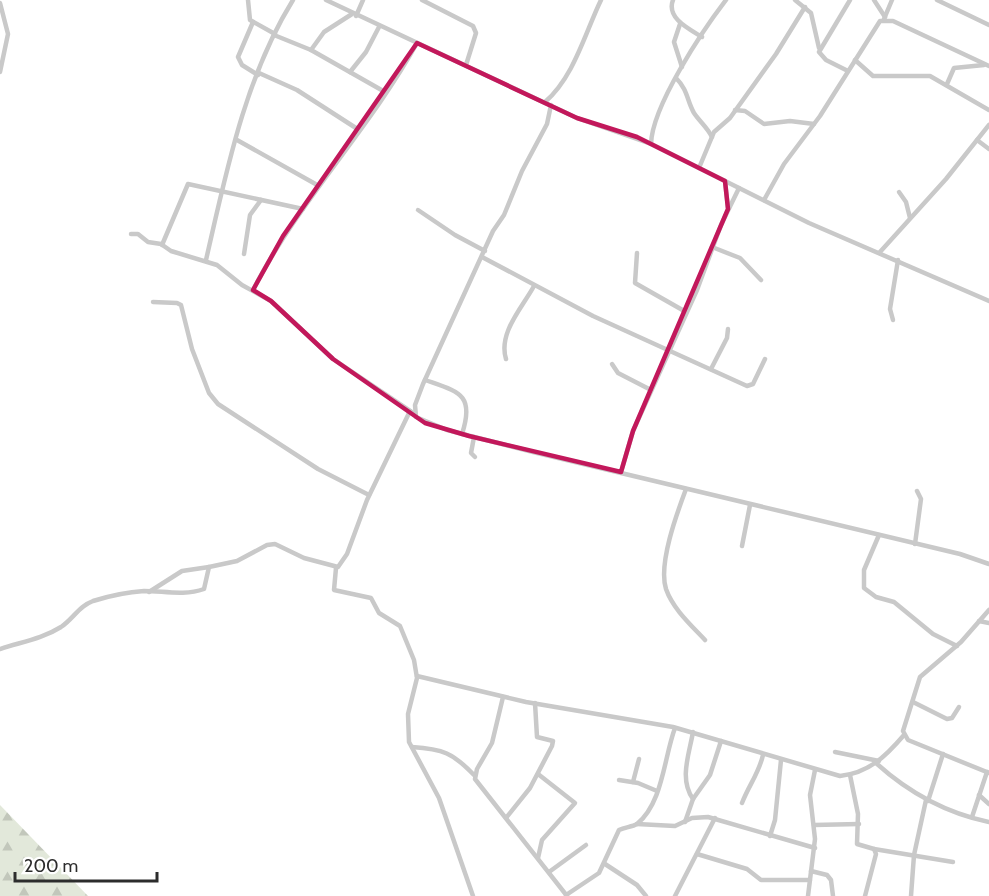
<svg xmlns="http://www.w3.org/2000/svg" width="989" height="896" font-family="Cabin,sans-serif">
  <style>
    .forest { fill: url(#forest-firs) }
    .lines { fill: none; stroke-linecap: round; stroke-linejoin: round }
    .street { stroke: #c9c9c9; stroke-width: 4.5 }
    .marked { fill: none; stroke: #c2185b; stroke-width: 4.5; stroke-linejoin: round }
  </style>
  <defs>
    <pattern id="forest-firs" width="22" height="20" patternUnits="userSpaceOnUse" patternTransform="scale(1.5)"><rect width="22" height="20" fill="#e2e8da"/><path d="M5 1l3.5 6h-7zM16 11l3.5 6h-7z" fill="#c2c7bb"/></pattern>
  </defs>
  <rect width="100%" height="100%" fill="#fff"/>
  <polygon class="forest" points="0,805 88,896 0,896"/>
  <g class="lines">
    <g class="street">
      <polyline points="248,0 250,20 275,34"/>
      <polyline points="326,0 577,118 651,144 809,223 989,301"/>
      <polyline points="422,0 473,26 476,33 466,65"/>
      <path d="M673,0C666,18 689,29 702,37"/>
      <polyline points="795,0 811,13 819,48"/>
      <polyline points="874,0 885,17"/>
      <polyline points="937,0 989,25"/>
      <polyline points="0,3 8,34 0,72"/>
      <polyline points="356,16 363,0"/>
      <polyline points="884,19 892,0"/>
      <polyline points="253,22 238,57 242,65 258,75"/>
      <polyline points="680,24 674,42 682,67"/>
      <polyline points="274,35 311,50 324,32 352,14"/>
      <polyline points="311,50 385,92"/>
      <polyline points="855,60 873,76 930,76 989,110"/>
      <polyline points="848,71 826,60 819,52 850,0"/>
      <polyline points="350,72 366,52 379,27"/>
      <polyline points="259,73 297,90 359,130"/>
      <path d="M676,78C688,90 687,101 694,113C700,122 707,127 712,137"/>
      <polyline points="947,84 954,68 984,65"/>
      <path d="M545,102C574,77 585,33 601,0"/>
      <polyline points="551,105 547,124 522,171 504,215 493,231 423,384 415,405 416,417 447,430 533,452 960,554 989,564"/>
      <polyline points="735,110 745,111 764,124 790,121 814,124"/>
      <polyline points="237,140 319,186"/>
      <polyline points="977,140 989,149"/>
      <path d="M651,144C652,106 703,30 726,0"/>
      <polyline points="699,168 714,132 730,118 776,54 805,7"/>
      <polyline points="725,181 728,208"/>
      <polyline points="899,192 906,202 910,218"/>
      <polyline points="764,200 784,164 820,116 880,21 893,21 989,66"/>
      <polyline points="418,210 455,235 485,251"/>
      <polyline points="131,234 138,234 148,242 161,244 171,251 217,265 242,285 271,301 333,359 412,412"/>
      <polyline points="162,245 188,184 303,209"/>
      <polyline points="712,247 740,258 761,280"/>
      <polyline points="880,252 946,179 989,125"/>
      <polyline points="637,253 635,283 686,312"/>
      <polyline points="244,254 250,215 261,200"/>
      <polyline points="482,257 593,316 747,386 753,384 765,359"/>
      <path d="M206,260C226,173 245,77 293,0"/>
      <path d="M253,290C298,202 369,130 417,43"/>
      <polyline points="153,302 177,303 181,305 192,349 209,393 218,404 318,469 369,495"/>
      <polyline points="893,320 890,309 898,260"/>
      <path d="M506,359C498,333 522,308 534,286"/>
      <polyline points="612,364 618,373 651,390"/>
      <polyline points="711,369 727,338 728,329"/>
      <path d="M425,380C459,392 475,394 462,434"/>
      <polyline points="474,437 471,453 475,457"/>
      <polyline points="621,472 633,431 697,290 721,225 739,188"/>
      <path d="M686,489C677,513 658,564 666,589C673,609 691,625 705,640"/>
      <polyline points="879,535 864,570 864,588 876,597 894,602 933,634 957,646"/>
      <polyline points="915,544 921,499 917,491"/>
      <polyline points="742,546 750,505"/>
      <polyline points="336,568 334,590 371,598 379,613 400,626 414,660 417,678 408,714 409,742 439,798 473,896"/>
      <polyline points="149,592 182,571 209,567"/>
      <polyline points="989,610 961,642 920,677 903,731 908,740 989,773"/>
      <polyline points="979,621 989,623"/>
      <path d="M0,649C21,642 42,639 61,627C73,619 79,606 93,601C109,596 128,592 144,591C164,591 184,596 204,589L209,567L237,561L267,545L275,544L304,558L338,567L347,554L367,500L410,411"/>
      <path d="M417,676L526,702L673,727L840,776C869,773 886,756 904,735"/>
      <polyline points="503,697 492,743 477,769 475,779 567,896"/>
      <polyline points="913,702 947,719 952,718 959,707"/>
      <path d="M693,732C689,755 679,779 693,799"/>
      <path d="M412,747C443,749 453,753 474,775"/>
      <polyline points="835,752 879,761"/>
      <path d="M876,763C908,792 946,813 989,822"/>
      <polyline points="538,774 575,803 542,840 538,858"/>
      <polyline points="850,775 858,814 857,844 874,849 876,854 865,896"/>
      <polyline points="619,780 638,783 657,791"/>
      <polyline points="633,782 639,759"/>
      <polyline points="979,795 989,804"/>
      <polyline points="928,801 943,754"/>
      <path d="M742,803C749,785 759,773 763,755"/>
      <polyline points="972,817 987,772"/>
      <polyline points="506,818 530,788 552,746 553,741 537,737 535,703"/>
      <polyline points="685,822 693,799 710,775 721,741"/>
      <polyline points="637,824 675,826 692,818 708,817 815,848"/>
      <polyline points="814,825 859,824"/>
      <polyline points="770,836 775,820 781,760"/>
      <polyline points="874,849 953,862"/>
      <polyline points="697,854 747,869 761,880 810,880"/>
      <polyline points="605,864 637,885 646,896"/>
      <polyline points="811,871 827,875 831,880 833,896"/>
      <polyline points="549,872 586,845"/>
      <path d="M566,895L599,873L619,830C625,827 632,827 637,824C663,803 664,757 675,728"/>
      <polyline points="675,896 715,818"/>
      <polyline points="808,896 815,839 810,795 815,770"/>
      <polyline points="911,896 914,855 926,800"/>
    </g>
  </g>
  <path class="marked" d="M417,43L577,118L637,137L725,181L728,209L633,431L621,472L469,436L425,423L333,359L271,301L253,290L283,236Z"/>
  <path d="M15 872v9h142v-9" fill="none" stroke="#2c2c2c" stroke-width="3"/>
  <text x="24" y="872" font-size="18" fill="#2c2c2c" stroke="#ffffff" stroke-width="4.5" paint-order="stroke">200 m</text>
</svg>
